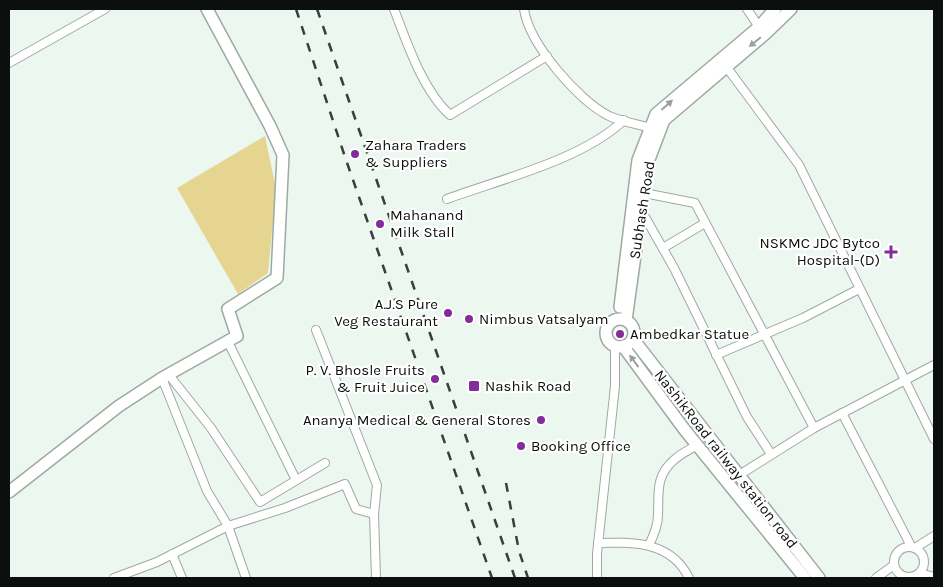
<svg xmlns="http://www.w3.org/2000/svg" width="943" height="587" font-family="Karla,sans-serif">
  <style>
    .green { fill: #e5d590 }
    .lines { fill: none; stroke-linecap: round; stroke-linejoin: round }
    .street-casing { stroke: #9ea9a3; stroke-width: 10 }
    .secondary-casing { stroke: #9ea9a3; stroke-width: 14 }
    .street { stroke: #fff; stroke-width: 8 }
    .secondary { stroke: #fff; stroke-width: 11 }
    .rail { stroke: #3a3f3c; stroke-width: 2.5; stroke-dasharray: 9 9; stroke-linecap: butt }
    .oneway { fill: #9d9f9e }
    .poi-dot { fill: #842c99; stroke: #fff; stroke-width: 2 }
    .labels { text-anchor: middle; dominant-baseline: central; stroke-width: 4.5; stroke-linejoin: round; paint-order: stroke }
    .poi-label { font-size: 15px; fill: #0b0f0d; stroke: #fff; text-anchor: start }
    .street-label { font-size: 15px; fill: #0b0f0d; stroke: #fff }
  </style>
  <rect width="100%" height="100%" fill="#ecf7f0"/>
  <polygon class="green" points="265,136 276,189 268,273 238,294 177,188"/>
  <g class="lines">
    <g class="street-casing">
      <g id="street">
        <path d="M394,9C407,43 423,91 450,115L547,56"/>
        <path d="M524,9C529,44 578,100 609,116C622,122 638,124 651,128"/>
        <polyline points="747,9 759,27"/>
        <polyline points="9,63 105,9"/>
        <polyline points="725,65 799,165 934,439"/>
        <polyline points="644,193 695,203 814,428"/>
        <path d="M447,199C501,179 582,160 624,120"/>
        <polyline points="641,210 674,268 747,417 771,454"/>
        <polyline points="663,248 705,223"/>
        <polyline points="316,330 377,485 374,514"/>
        <polyline points="229,339 228,342 296,480"/>
        <polyline points="716,355 803,318 859,289"/>
        <polyline points="169,375 211,428 260,502 325,463"/>
        <polyline points="162,378 207,491 228,526 285,508 345,484 356,509 374,514 376,578"/>
        <polyline points="842,413 911,546"/>
        <polyline points="736,477 814,428 934,365"/>
        <path d="M598,543C633,542 671,541 689,578"/>
        <path d="M649,545C654,535 658,526 658,515C659,494 655,476 674,460C680,454 689,450 697,445"/>
        <circle cx="909" cy="562" r="15"/>
        <polyline points="915,548 934,536"/>
        <polyline points="172,554 182,578"/>
        <polyline points="920,573 934,577"/>
        <polyline points="114,578 157,562 228,526 246,578"/>
        <polyline points="597,578 597,554 615,386 615,346"/>
        <polyline points="876,578 894,565"/>
      </g>
    </g>
    <g class="secondary-casing">
      <g id="secondary">
        <polyline points="620,307 638,160 656,114 759,27 775,9"/>
        <circle cx="620" cy="333" r="14"/>
        <polyline points="626,320 648,162 664,120 765,34 791,9"/>
        <polyline points="633,339 819,578"/>
        <polyline points="623,346 684,429 805,578"/>
        <polyline points="9,492 119,406 162,378 237,336 228,309 277,278 283,155 270,126 207,9"/>
      </g>
    </g>
    <use href="#street" class="street"/>
    <use href="#secondary" class="secondary"/>
    <g class="rail">
      <polyline points="296,9 345,157 492,578"/>
      <polyline points="317,9 515,578"/>
      <polyline points="506,483 519,551 528,578"/>
    </g>
  </g>
  <defs><path id="oneway-solid" d="M-6-.8H1V-3.2L6.5 0L1 3.2V.8H-6Z" transform="scale(1.25)"/></defs>
  <g class="oneway">
    <use href="#oneway-solid" transform="translate(755 42) rotate(141)"/>
    <use href="#oneway-solid" transform="translate(667 105) rotate(-42)"/>
    <use href="#oneway-solid" transform="translate(634 361) rotate(-126)"/>
  </g>
  <g class="poi-dot">
    <circle cx="355" cy="154" r="5"/>
    <circle cx="380" cy="224" r="5"/>
    <path d="M888.5 244.5h5v5h5v5h-5v5h-5v-5h-5v-5h5z"/>
    <circle cx="448" cy="313" r="5"/>
    <circle cx="469" cy="319" r="5"/>
    <circle cx="620" cy="334" r="5"/>
    <circle cx="435" cy="379" r="5"/>
    <rect x="468" y="380" width="12" height="12" rx="2.5"/>
    <circle cx="541" cy="420" r="5"/>
    <circle cx="521" cy="446" r="5"/>
  </g>
  <g class="labels">
    <g class="poi-label">
      <text x="365" y="145">Zahara Traders<tspan x="365" dy="17">&amp; Suppliers</tspan></text>
      <text x="390" y="215">Mahanand<tspan x="390" dy="17">Milk Stall</tspan></text>
      <text x="880" y="243" text-anchor="end">NSKMC JDC Bytco<tspan x="880" dy="17">Hospital-(D)</tspan></text>
      <text x="438" y="304" text-anchor="end">A.J.S Pure<tspan x="438" dy="17">Veg Restaurant</tspan></text>
      <text x="479" y="319">Nimbus Vatsalyam</text>
      <text x="630" y="334">Ambedkar Statue</text>
      <text x="425" y="370" text-anchor="end">P. V. Bhosle Fruits<tspan x="425" dy="17">&amp; Fruit Juice</tspan></text>
      <text x="485" y="386">Nashik Road</text>
      <text x="531" y="420" text-anchor="end">Ananya Medical &amp; General Stores</text>
      <text x="531" y="446">Booking Office</text>
    </g>
    <g class="street-label">
      <text transform="translate(642 210) rotate(-81)">Subhash Road</text>
      <text transform="translate(726 459) rotate(52)">NashikRoad railway station road</text>
    </g>
  </g>
  <rect width="943" height="587" fill="none" stroke="#0b0f0d" stroke-width="20"/>
</svg>
